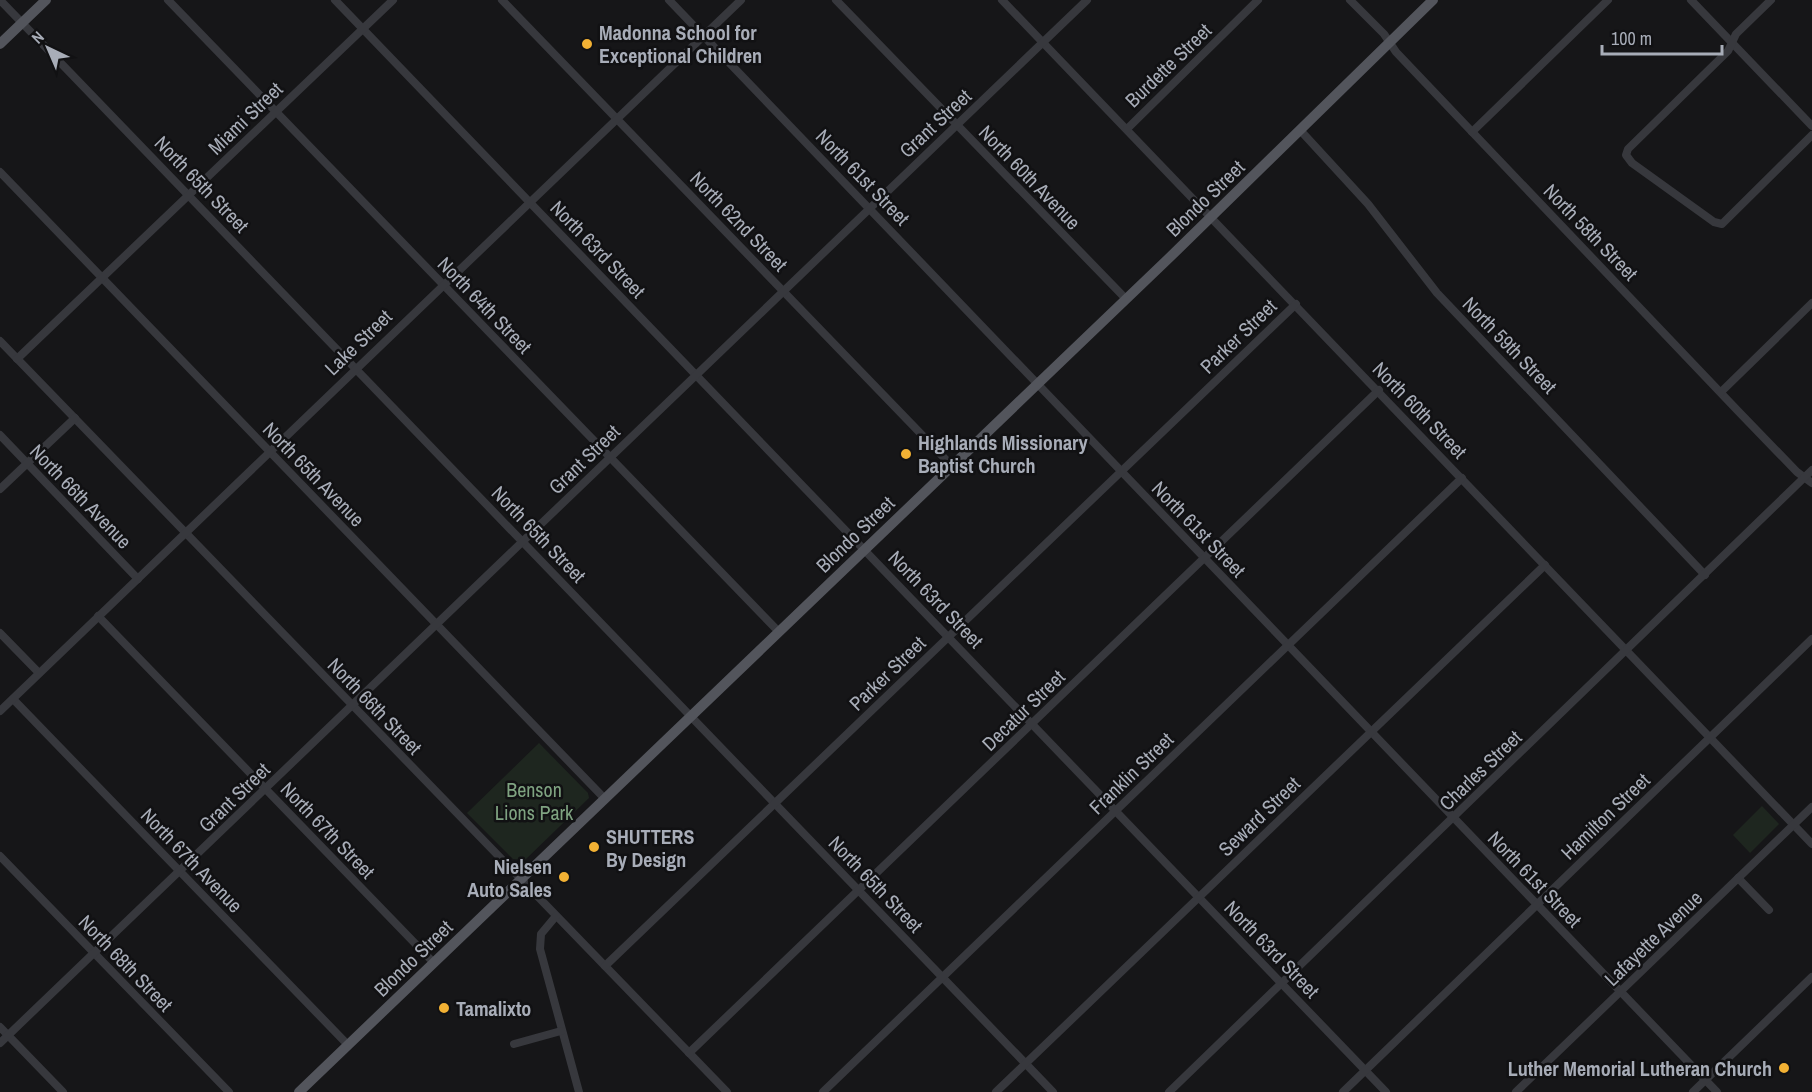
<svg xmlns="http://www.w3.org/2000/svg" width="1812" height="1092" font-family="'Archivo Narrow',sans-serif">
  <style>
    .green { fill: #1e261f }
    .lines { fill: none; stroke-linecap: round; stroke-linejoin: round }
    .minor { stroke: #37383d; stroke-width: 8 }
    .major { stroke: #53555c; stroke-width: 10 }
    .poi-dot { fill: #f2b134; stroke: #111113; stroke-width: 2 }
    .labels { text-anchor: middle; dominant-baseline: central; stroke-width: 5; stroke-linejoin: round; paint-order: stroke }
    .poi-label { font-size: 20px; font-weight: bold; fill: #a8adb8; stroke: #111113; text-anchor: start }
    .street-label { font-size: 20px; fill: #a8adb8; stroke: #111113 }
    .park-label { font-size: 20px; fill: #7fa381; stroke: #111113 }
  </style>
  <rect width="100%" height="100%" fill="#161618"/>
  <g class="green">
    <polygon points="539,743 588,793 589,798 525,860 513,859 467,813"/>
    <polygon points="1762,806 1779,824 1750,853 1733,835"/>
  </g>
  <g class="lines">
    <g class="minor">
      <polyline points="0,0 1053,1092"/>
      <polyline points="168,0 779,632"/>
      <polyline points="335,0 1386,1092"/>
      <polyline points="502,0 952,466"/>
      <polyline points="669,0 1717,1092"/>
      <polyline points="836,0 1126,299"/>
      <polyline points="1002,0 1812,844"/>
      <polyline points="1350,0 1384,34 1396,52 1738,411 1797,472 1812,483"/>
      <polyline points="1691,0 1812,126"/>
      <polyline points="1771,0 1736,34 1728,51 1628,149 1626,155 1632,163 1714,222 1722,224 1812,135"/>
      <polyline points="1127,129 1258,0"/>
      <polyline points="1300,130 1368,204 1437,293 1705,575"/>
      <polyline points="1472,132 1608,0"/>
      <polyline points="0,172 605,799"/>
      <polyline points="0,341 727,1092"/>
      <polyline points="17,359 393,0"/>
      <polyline points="1721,392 1812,303"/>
      <polyline points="0,435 138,579"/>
      <polyline points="0,489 75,418"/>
      <polyline points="98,616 434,963"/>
      <polyline points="0,633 39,673"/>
      <polyline points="13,699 348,1045"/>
      <polyline points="0,711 741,0"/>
      <polyline points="0,856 229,1092"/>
      <polyline points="1738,878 1769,910"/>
      <polyline points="556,916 541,934 540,949 579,1092"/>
      <polyline points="605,966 1296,304"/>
      <polyline points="0,1027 63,1092"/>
      <polyline points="0,1043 1087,0"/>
      <polyline points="514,1044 561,1031"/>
      <polyline points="689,1053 1379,390"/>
      <polyline points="823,1092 1462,478"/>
      <polyline points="996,1092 1545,565"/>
      <polyline points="1169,1092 1812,470"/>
      <polyline points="1343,1092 1812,639"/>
      <polyline points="1516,1092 1812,807"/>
      <polyline points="1693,1092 1812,977"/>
    </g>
    <g class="major">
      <polyline points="0,44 46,0"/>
      <polyline points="299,1092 1169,258 1433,0"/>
    </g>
  </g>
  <g class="poi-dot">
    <circle cx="587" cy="44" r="6"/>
    <circle cx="906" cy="454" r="6"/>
    <circle cx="594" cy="847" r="6"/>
    <circle cx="564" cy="877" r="6"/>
    <circle cx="444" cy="1008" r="6"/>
    <circle cx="1784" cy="1068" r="6"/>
  </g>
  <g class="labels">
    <g class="poi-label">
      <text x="599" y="32">Madonna School for<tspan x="599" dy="23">Exceptional Children</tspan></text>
      <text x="918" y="442">Highlands Missionary<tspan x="918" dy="23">Baptist Church</tspan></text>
      <text x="606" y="836">SHUTTERS<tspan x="606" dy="23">By Design</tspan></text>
      <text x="552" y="866" text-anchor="end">Nielsen<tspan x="552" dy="23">Auto Sales</tspan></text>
      <text x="456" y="1008">Tamalixto</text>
      <text x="1772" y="1068" text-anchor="end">Luther Memorial Lutheran Church</text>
    </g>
    <g class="street-label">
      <text transform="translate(1168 65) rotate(-44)">Burdette Street</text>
      <text transform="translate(245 118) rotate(-44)">Miami Street</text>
      <text transform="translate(935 123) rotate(-43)">Grant Street</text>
      <text transform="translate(863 177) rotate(46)">North 61st Street</text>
      <text transform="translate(1030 177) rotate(46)">North 60th Avenue</text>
      <text transform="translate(202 184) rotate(46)">North 65th Street</text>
      <text transform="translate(1205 198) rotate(-44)">Blondo Street</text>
      <text transform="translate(739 221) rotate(46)">North 62nd Street</text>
      <text transform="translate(1591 232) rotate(46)">North 58th Street</text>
      <text transform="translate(598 249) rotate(46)">North 63rd Street</text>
      <text transform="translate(485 305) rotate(46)">North 64th Street</text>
      <text transform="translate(1238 336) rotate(-44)">Parker Street</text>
      <text transform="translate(358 342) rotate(-44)">Lake Street</text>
      <text transform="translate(1510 345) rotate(46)">North 59th Street</text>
      <text transform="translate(1420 410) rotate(46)">North 60th Street</text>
      <text transform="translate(584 459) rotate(-44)">Grant Street</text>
      <text transform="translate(314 474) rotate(46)">North 65th Avenue</text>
      <text transform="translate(81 496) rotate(46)">North 66th Avenue</text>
      <text transform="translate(1199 529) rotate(46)">North 61st Street</text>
      <text transform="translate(539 534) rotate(46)">North 65th Street</text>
      <text transform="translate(855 534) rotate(-44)">Blondo Street</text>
      <text transform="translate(936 599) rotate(46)">North 63rd Street</text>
      <text transform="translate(887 673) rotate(-44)">Parker Street</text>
      <text transform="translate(375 706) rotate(46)">North 66th Street</text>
      <text transform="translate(1023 710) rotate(-44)">Decatur Street</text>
      <text transform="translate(1480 770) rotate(-44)">Charles Street</text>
      <text transform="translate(1131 773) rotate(-44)">Franklin Street</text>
      <text transform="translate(234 797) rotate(-44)">Grant Street</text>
      <text transform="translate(1259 816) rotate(-44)">Seward Street</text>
      <text transform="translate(1605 816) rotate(-44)">Hamilton Street</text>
      <text transform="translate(328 830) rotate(46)">North 67th Street</text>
      <text transform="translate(192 860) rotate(46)">North 67th Avenue</text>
      <text transform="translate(1535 879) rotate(46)">North 61st Street</text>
      <text transform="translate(876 884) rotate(46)">North 65th Street</text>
      <text transform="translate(1653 938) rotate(-44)">Lafayette Avenue</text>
      <text transform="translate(1272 949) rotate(46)">North 63rd Street</text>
      <text transform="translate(413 958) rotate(-44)">Blondo Street</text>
      <text transform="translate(126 963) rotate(46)">North 68th Street</text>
    </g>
    <g class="park-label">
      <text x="534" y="789">Benson<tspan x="534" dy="23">Lions Park</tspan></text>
    </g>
  </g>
  <g transform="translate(48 48) rotate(316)" stroke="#111113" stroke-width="4.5" paint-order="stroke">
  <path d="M0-4.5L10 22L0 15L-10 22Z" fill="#a8adb8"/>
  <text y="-9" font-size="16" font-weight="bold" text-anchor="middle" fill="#a8adb8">N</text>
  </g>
  <path d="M1602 45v9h120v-9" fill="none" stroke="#a8adb8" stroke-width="3"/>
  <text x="1611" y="45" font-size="18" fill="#a8adb8" stroke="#111113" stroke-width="4.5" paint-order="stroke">100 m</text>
</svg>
